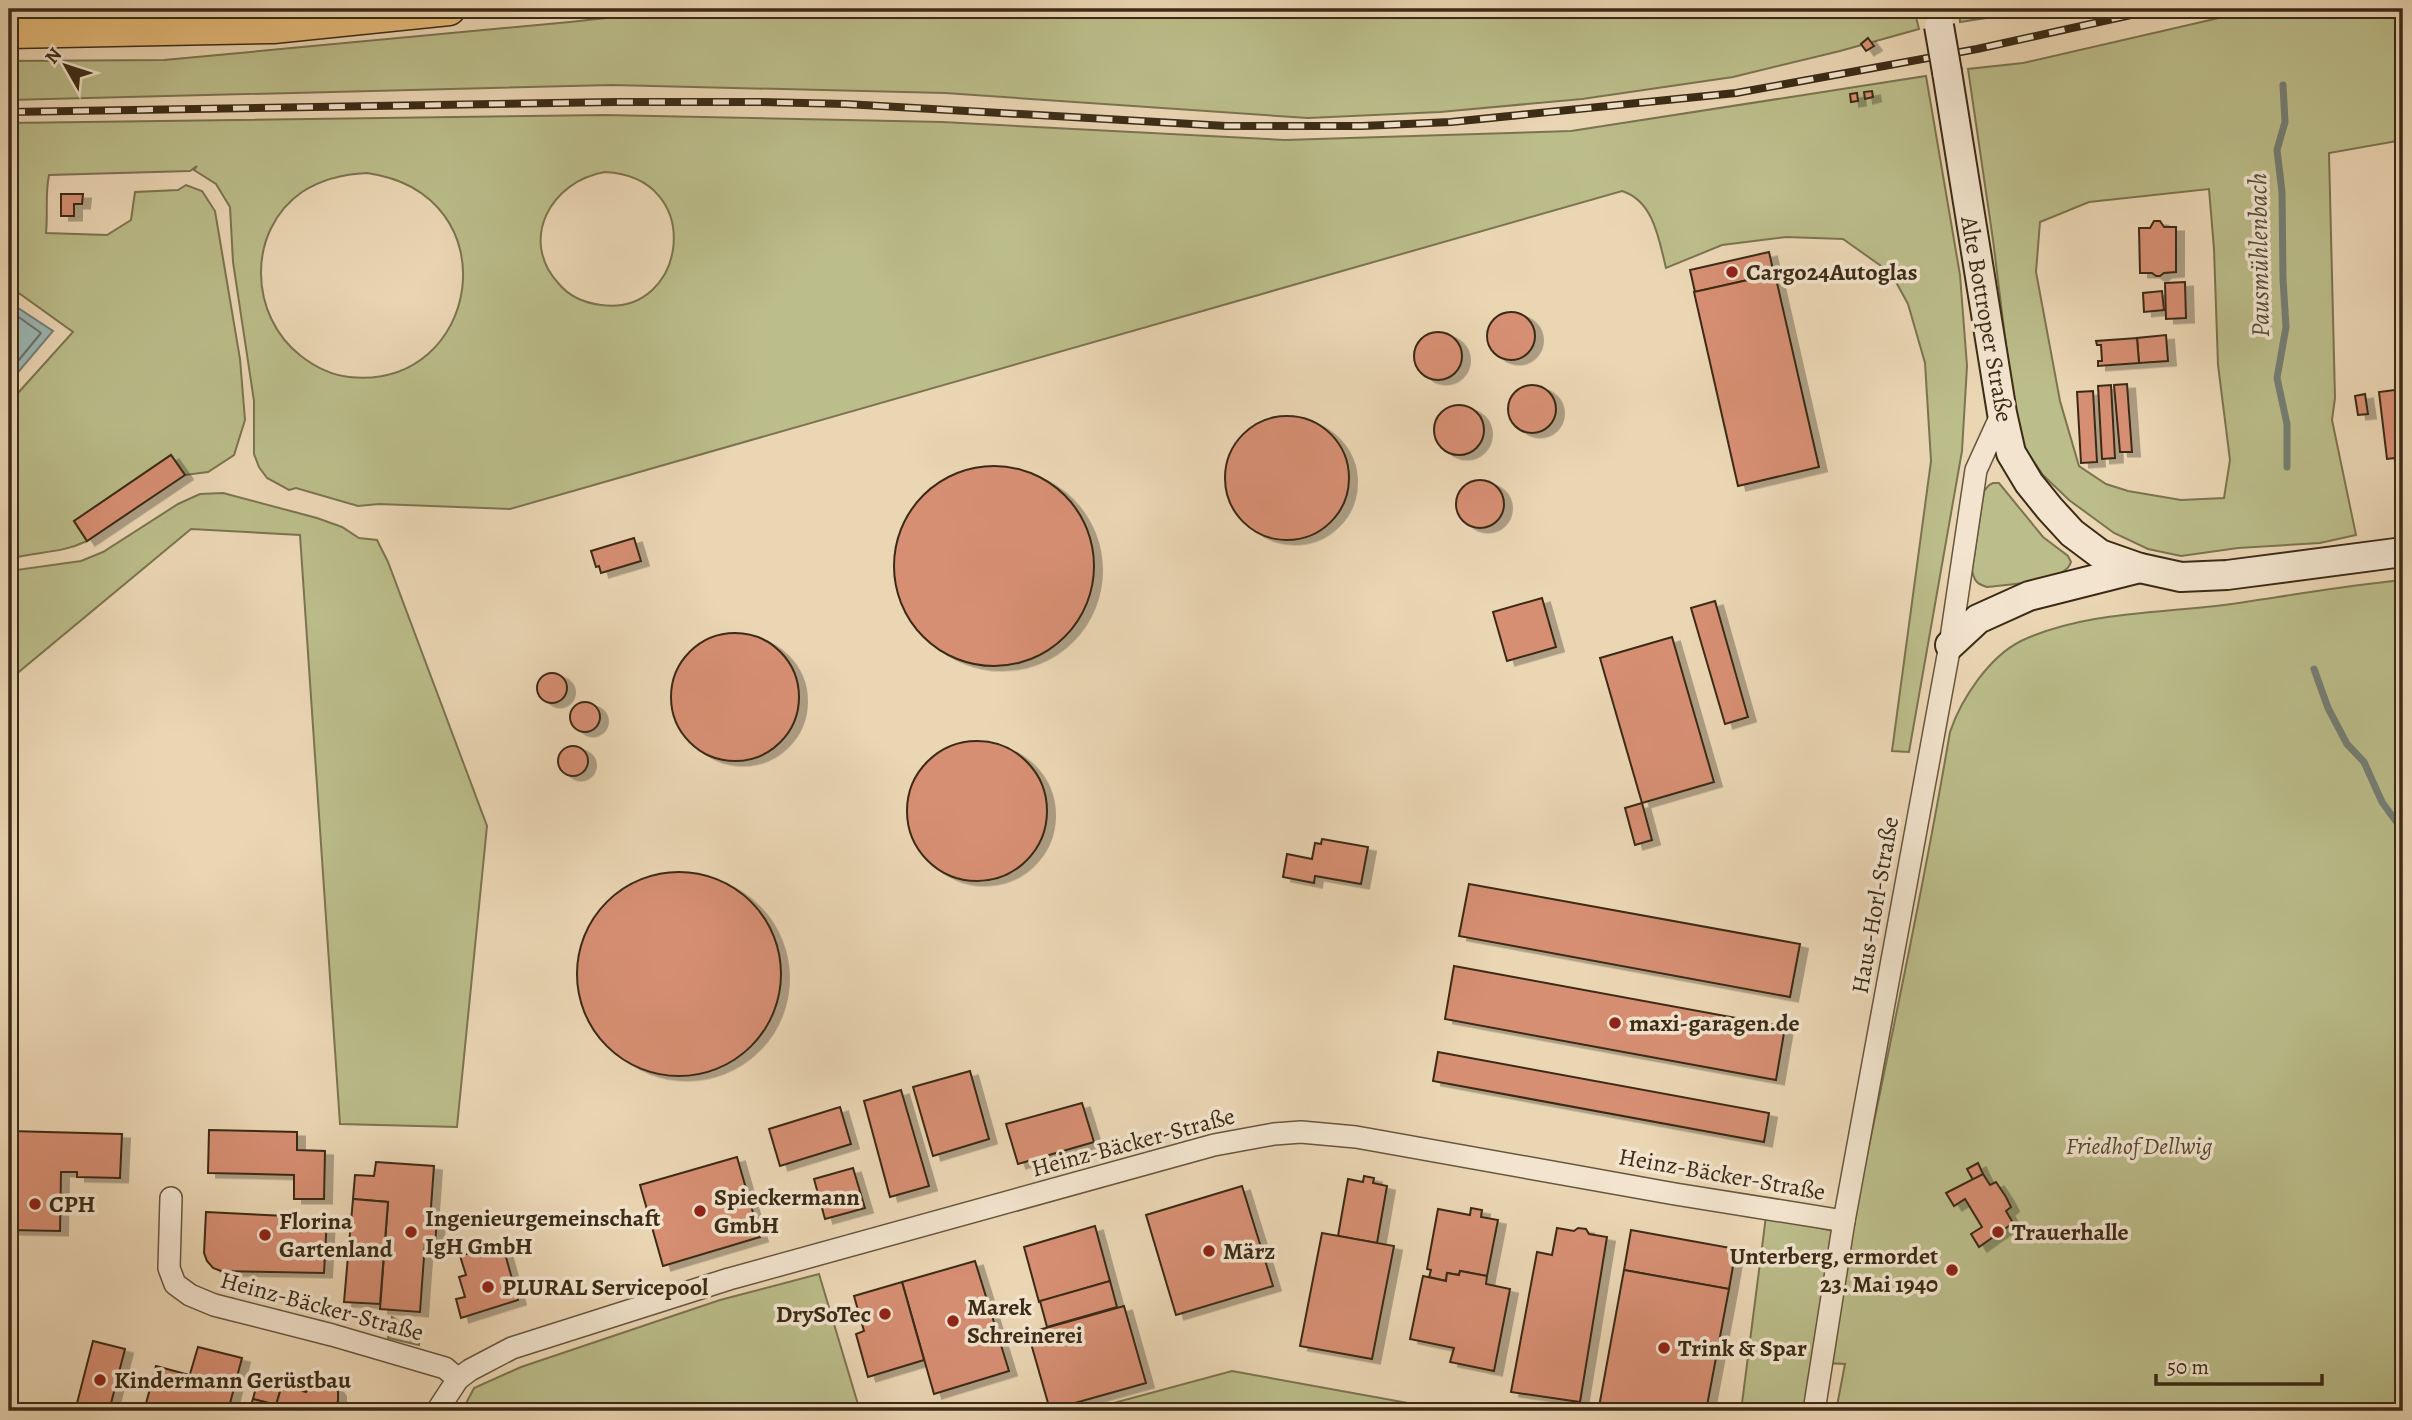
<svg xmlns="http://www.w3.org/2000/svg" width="2412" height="1420" font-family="Alegreya,serif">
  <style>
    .green { fill: #bbbd8a; stroke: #7b7450; stroke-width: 2; fill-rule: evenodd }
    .water { fill: #9bb7b5; stroke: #757f75; stroke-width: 2 }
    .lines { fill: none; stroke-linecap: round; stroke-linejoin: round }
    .shore { stroke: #6b7166; stroke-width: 2 }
    .stream { stroke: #757f75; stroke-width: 7 }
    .building { fill: #d78f73; stroke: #3b2b16; stroke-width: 2; filter: url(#shadow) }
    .street-casing { stroke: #67563e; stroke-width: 24 }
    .secondary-casing { stroke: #3b2b16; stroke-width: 32 }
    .primary-casing { stroke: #3b2b16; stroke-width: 35 }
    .street { stroke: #f2e4ce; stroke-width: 21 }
    .secondary { stroke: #f2e4ce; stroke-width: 28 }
    .primary { stroke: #e6bb7a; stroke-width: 32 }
    .rail-casing { stroke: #3b2b16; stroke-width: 8 }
    .rail { stroke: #f2e4ce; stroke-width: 5; stroke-dasharray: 16; stroke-linecap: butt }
    .secondary-bridge-casing { stroke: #3b2b16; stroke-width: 32; stroke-linecap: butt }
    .secondary-bridge { stroke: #f2e4ce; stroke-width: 28 }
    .poi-dot { fill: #8f2418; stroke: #f2e4ce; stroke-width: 2.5 }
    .labels { text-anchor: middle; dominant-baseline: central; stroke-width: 7; stroke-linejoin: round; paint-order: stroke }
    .poi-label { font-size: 24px; font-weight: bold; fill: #3b2b16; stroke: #f2e4ce; text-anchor: start }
    .street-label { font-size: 24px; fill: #3b2b16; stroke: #f2e4ce }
    .park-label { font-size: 24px; font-style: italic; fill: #55482d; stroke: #f2e4ce }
    .water-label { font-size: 26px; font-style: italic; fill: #534e3e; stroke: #f2e4ce }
  </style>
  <defs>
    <filter id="shadow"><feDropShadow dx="8" dy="4.5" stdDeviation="0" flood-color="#0004"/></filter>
  </defs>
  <rect width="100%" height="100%" fill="#ebd6b4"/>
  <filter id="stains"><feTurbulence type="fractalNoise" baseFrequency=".00286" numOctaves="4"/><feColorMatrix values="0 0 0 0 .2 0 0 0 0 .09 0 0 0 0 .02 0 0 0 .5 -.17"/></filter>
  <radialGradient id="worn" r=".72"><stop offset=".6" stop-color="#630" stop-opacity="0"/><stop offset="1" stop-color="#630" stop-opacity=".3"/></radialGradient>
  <g class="green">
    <polygon points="687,9 1914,9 1919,29 1840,51 1733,77 1582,99 1440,112 1308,118 945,93 612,85 9,100 9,61 164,60 570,22"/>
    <polygon points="1959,9 2043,9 1960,22"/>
    <path d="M2258,9H2403V140L2329,153L2335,398L2332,420L2356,535L2320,543L2238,548L2181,556L2148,549L2114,533L2069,500L2043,475L2024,447L2014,410L1993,240L1968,69L2023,63ZM2209,189L2214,249L2218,365L2230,460L2224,498L2181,500L2128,491L2106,484L2079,466L2060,401L2036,272L2040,222L2089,202Z"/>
    <path d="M1926,76L1960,275L1967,366L1962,451L1909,752L1892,751L1931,461L1925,363L1908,304L1891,273L1843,239L1786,237L1722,245L1666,268C1659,240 1654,201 1622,191L510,509L379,504L358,506L296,488L289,490L267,478L259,467L254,454V401L233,262L230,207L216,184L194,170L197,166L190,171L49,175C45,194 48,214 46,233L107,235L131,220L135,192L178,190L186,185L202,191L215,211L240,359L245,420L234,455L208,472L185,475L171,455L74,521L87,541C60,554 37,551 9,559V403L73,332L9,286V123L605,115L942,122L1285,140L1571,131ZM605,172C707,177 687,317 601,305C585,303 569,296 559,284C518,240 551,181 605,172ZM367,173C513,194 481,391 349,377C332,375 315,367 301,356C249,316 246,231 302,192C322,179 344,174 367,173Z"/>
    <path d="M1993,483H1999L2043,537L2068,556L2071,562C2065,583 2008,584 1987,587C1977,584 1974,581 1972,570L1984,491L1989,485Z"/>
    <polygon points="223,493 317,518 342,527 359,538 377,540 388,562 487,826 457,1127 340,1124 300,535 191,529 9,680 9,571 81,561 103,552 178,504 200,494"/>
    <path d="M2403,580V1411H1836L1845,1364L1825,1363C1866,1152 1914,943 1950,732C1961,699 1989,657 2021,641C2089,609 2172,614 2245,602C2298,594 2350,585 2403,580Z"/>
    <polygon points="1766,1216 1838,1232 1809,1411 1741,1411"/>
    <polygon points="819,1274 860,1411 462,1411 474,1388 521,1367 720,1300"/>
    <polygon points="392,1317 398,1321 398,1327 420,1336 419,1345 388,1338"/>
    <polygon points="1232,1371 1452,1411 1084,1411"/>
  </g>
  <polygon class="water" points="9,302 53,331 9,383"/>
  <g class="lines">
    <polyline class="shore" points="9,310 41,333 9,372"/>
    <g class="stream">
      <polyline points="2283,85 2285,122 2277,150 2282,192 2283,279 2286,327 2277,378 2287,424 2287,467"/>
      <polyline points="2314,669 2328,708 2347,744 2364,762 2382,802 2403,831"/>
    </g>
  </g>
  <g class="building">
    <polygon points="1868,38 1874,46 1866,51 1861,44"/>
    <polygon points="1872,91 1873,97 1865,99 1864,92"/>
    <polygon points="1857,93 1858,101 1851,102 1850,94"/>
    <polygon points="61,194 83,194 82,204 74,204 74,216 61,216"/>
    <polygon points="2154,221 2160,221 2164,227 2176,227 2176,272 2164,273 2160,276 2156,276 2152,273 2140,273 2139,228 2150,228"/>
    <polygon points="1769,252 1774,274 1695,292 1690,270"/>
    <polygon points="1775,274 1819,467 1738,486 1694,292"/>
    <polygon points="2185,282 2186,318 2166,319 2165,283"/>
    <polygon points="2162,291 2164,310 2144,312 2143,293"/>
    <circle cx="1511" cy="336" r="24"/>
    <circle cx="1438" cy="356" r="24"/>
    <polygon points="2166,335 2168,361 2139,363 2137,338"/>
    <polygon points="2137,338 2139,363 2098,366 2098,361 2102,361 2101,345 2097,345 2096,341"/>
    <polygon points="2127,384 2132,452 2120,452 2114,385"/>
    <circle cx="1532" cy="409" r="24"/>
    <polygon points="2111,385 2115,458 2102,459 2098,386"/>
    <polygon points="2403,389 2403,457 2387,459 2379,392"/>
    <polygon points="2093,391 2097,462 2081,463 2077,392"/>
    <polygon points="2365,394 2368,414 2358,415 2355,396"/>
    <circle cx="1459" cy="430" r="25"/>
    <circle cx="1287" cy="478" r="62"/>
    <polygon points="171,455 185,475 87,541 74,521"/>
    <circle cx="994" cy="566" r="100"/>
    <circle cx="1480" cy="504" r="24"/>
    <polygon points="634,538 641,561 601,573 599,566 596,567 591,551"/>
    <polygon points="1542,598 1556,647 1507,661 1493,612"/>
    <polygon points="1715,601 1748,717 1725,724 1691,608"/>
    <circle cx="735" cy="697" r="64"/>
    <polygon points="1672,637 1714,782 1642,803 1600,658"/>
    <circle cx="552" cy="688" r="15"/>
    <circle cx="585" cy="717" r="15"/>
    <circle cx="977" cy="811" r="70"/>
    <circle cx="573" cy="761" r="15"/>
    <polygon points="1642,803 1652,840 1635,845 1625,808"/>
    <polygon points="1322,839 1368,847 1361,884 1315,876 1314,883 1283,877 1287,854 1312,859 1315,843 1321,844"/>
    <circle cx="679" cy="974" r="102"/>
    <polygon points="1469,884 1800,944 1790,997 1459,936"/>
    <polygon points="1454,966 1785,1027 1776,1080 1445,1019"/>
    <polygon points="1438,1052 1769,1113 1764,1142 1433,1081"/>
    <polygon points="970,1071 989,1139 933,1156 913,1087"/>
    <polygon points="901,1090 929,1186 890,1197 864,1101"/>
    <polygon points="1082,1103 1094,1142 1018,1164 1006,1124"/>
    <polygon points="840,1107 851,1144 780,1166 769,1129"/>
    <polygon points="209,1130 297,1132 297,1150 325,1151 324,1199 294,1199 294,1175 208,1173"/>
    <polygon points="9,1131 122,1134 120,1178 77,1177 77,1172 61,1172 60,1231 9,1230"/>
    <polygon points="737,1157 760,1237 663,1266 640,1185"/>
    <polygon points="376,1162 434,1166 430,1221 437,1221 435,1243 425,1243 420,1312 380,1309 388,1202 353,1199 355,1175 374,1176"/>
    <polygon points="1978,1163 1983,1174 1973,1180 1967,1169"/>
    <polygon points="853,1168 865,1208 825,1219 814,1179"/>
    <polygon points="1983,1174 1990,1185 1996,1182 2006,1197 2011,1207 2006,1211 2013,1223 1979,1247 1971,1234 1982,1227 1965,1199 1954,1206 1946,1193"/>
    <polygon points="1364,1176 1374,1178 1373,1183 1387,1186 1377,1243 1338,1236 1348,1179 1363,1182"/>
    <polygon points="1242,1186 1273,1286 1176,1315 1146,1215"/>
    <polygon points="353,1199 388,1202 380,1304 344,1302"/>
    <polygon points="1471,1208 1482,1210 1481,1217 1498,1220 1487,1276 1460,1271 1459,1275 1447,1273 1446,1281 1429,1277 1431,1270 1427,1269 1438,1209 1470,1215"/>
    <polygon points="206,1212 327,1218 324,1273 221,1271 213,1268 207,1261 204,1253"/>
    <polygon points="1095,1226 1110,1281 1039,1302 1024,1247"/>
    <polygon points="1557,1228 1574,1231 1578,1228 1586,1229 1589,1234 1607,1237 1580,1402 1511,1392 1537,1252 1552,1255"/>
    <polygon points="1631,1230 1736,1249 1729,1289 1624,1270"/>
    <polygon points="1322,1233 1394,1246 1372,1359 1300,1346"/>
    <polygon points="502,1243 518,1300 461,1318 456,1299 465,1297 459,1277 466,1275 460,1256"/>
    <polygon points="975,1261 1009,1371 934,1394 902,1282"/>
    <polygon points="1624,1270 1729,1289 1706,1411 1622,1411 1599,1407"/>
    <polygon points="1460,1271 1487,1276 1486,1284 1510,1289 1494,1371 1450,1362 1454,1348 1410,1339 1423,1276 1446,1281 1447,1273 1459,1275"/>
    <polygon points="1110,1281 1117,1307 1047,1327 1040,1301"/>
    <polygon points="902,1282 924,1360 868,1377 856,1334 864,1331 854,1296"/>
    <polygon points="1124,1306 1146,1383 1050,1410 1028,1333"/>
    <polygon points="93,1341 125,1349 109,1411 75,1411"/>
    <polygon points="198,1347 242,1358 228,1411 144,1411 152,1381 179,1388 192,1381 193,1376 190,1374"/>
    <polygon points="156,1366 193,1376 192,1381 178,1388 152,1381"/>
    <polygon points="258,1379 282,1385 276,1405 253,1399"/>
    <polygon points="317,1380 326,1380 333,1384 338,1392 338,1401 334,1408 328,1411 301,1411 276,1405 282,1385 306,1392 310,1385"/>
    <polygon points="253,1399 276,1405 301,1411 249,1411"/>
  </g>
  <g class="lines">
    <g class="street-casing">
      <g id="street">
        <polyline points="171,1198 169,1268 175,1284 190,1295 214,1305 332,1335 445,1368 458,1379"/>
        <polyline points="437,1411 458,1379 470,1370 512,1348 729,1279 1214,1145 1274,1134 1301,1132 1356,1137 1675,1194 1844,1221"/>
        <polyline points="1814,1411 1844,1221 1950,645 1976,470 2002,413"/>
      </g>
    </g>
    <g class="secondary-casing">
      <g id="secondary">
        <polyline points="1947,72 2002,413 2011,453 2029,483 2050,509 2072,533 2100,554 2140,568 2181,577 2227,575 2403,552"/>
        <polyline points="1950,645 1978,619 2029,596 2140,568"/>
      </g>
    </g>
    <g class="primary-casing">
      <polyline id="primary" points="9,32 273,27 449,9"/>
    </g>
    <use href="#street" class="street"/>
    <use href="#secondary" class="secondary"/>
    <use href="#primary" class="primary"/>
    <g class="rail-casing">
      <polyline id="rail" points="9,112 614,102 761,102 846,104 1226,126 1362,126 1451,122 1736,93 1977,49 2158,9"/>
    </g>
    <use href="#rail" class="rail"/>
    <g class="secondary-bridge-casing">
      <polyline id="secondary-bridge" points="1939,26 1947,72"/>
    </g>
    <use href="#secondary-bridge" class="secondary-bridge"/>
  </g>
  <g class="poi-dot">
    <circle cx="1732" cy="272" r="7"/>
    <circle cx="1615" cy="1023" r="7"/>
    <circle cx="35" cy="1204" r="7"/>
    <circle cx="700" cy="1211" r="7"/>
    <circle cx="411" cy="1232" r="7"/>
    <circle cx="1998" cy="1232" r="7"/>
    <circle cx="265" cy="1235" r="7"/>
    <circle cx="1209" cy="1251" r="7"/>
    <circle cx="1952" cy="1270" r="7"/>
    <circle cx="488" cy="1287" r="7"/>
    <circle cx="885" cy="1314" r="7"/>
    <circle cx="953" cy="1321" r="7"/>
    <circle cx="1664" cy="1348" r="7"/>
    <circle cx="100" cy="1380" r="7"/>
  </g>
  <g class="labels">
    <g class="poi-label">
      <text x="1746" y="272">Cargo24Autoglas</text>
      <text x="1629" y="1023">maxi-garagen.de</text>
      <text x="714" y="1197">Spieckermann<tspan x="714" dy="28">GmbH</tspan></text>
      <text x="49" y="1204">CPH</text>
      <text x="425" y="1218">Ingenieurgemeinschaft<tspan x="425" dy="28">IgH GmbH</tspan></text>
      <text x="279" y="1221">Florina<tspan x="279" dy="28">Gartenland</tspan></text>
      <text x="2012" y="1232">Trauerhalle</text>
      <text x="1223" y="1251">März</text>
      <text x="1938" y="1256" text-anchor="end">Unterberg, ermordet<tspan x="1938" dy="28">23. Mai 1940</tspan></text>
      <text x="502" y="1287">PLURAL Servicepool</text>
      <text x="967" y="1307">Marek<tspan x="967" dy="28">Schreinerei</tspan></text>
      <text x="871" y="1314" text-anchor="end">DrySoTec</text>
      <text x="1678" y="1348">Trink &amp; Spar</text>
      <text x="114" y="1380">Kindermann Gerüstbau</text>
    </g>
    <g class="street-label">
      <text transform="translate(1987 319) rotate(80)">Alte Bottroper Straße</text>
      <text transform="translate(1875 905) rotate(-80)">Haus-Horl-Straße</text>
      <text transform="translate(1133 1142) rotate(-15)">Heinz-Bäcker-Straße</text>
      <text transform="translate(1722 1174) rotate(10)">Heinz-Bäcker-Straße</text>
      <text transform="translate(322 1306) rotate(15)">Heinz-Bäcker-Straße</text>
    </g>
    <g class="park-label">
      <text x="2139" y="1146">Friedhof Dellwig</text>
    </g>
    <g class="water-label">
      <text transform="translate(2259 255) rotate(-91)">Pausmühlenbach</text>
    </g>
  </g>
  <rect width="2412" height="1420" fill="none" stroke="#ebd6b4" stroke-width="35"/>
  <rect x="10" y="10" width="2391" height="1399" fill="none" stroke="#3b2b16" stroke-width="3.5"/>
  <rect x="18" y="18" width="2377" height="1385" fill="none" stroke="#3b2b16" stroke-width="2"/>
  <g transform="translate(66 66) rotate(309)" stroke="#f2e4ce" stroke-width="5" paint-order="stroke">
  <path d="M0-5L12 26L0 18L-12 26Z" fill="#3b2b16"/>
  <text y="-10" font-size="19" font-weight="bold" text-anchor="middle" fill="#3b2b16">N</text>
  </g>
  <path d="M2156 1374v10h166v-10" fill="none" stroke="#3b2b16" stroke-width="3.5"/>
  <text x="2167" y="1374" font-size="21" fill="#3b2b16" stroke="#f2e4ce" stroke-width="5" paint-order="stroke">50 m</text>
  <rect width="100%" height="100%" filter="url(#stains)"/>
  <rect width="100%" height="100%" fill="url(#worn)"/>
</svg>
